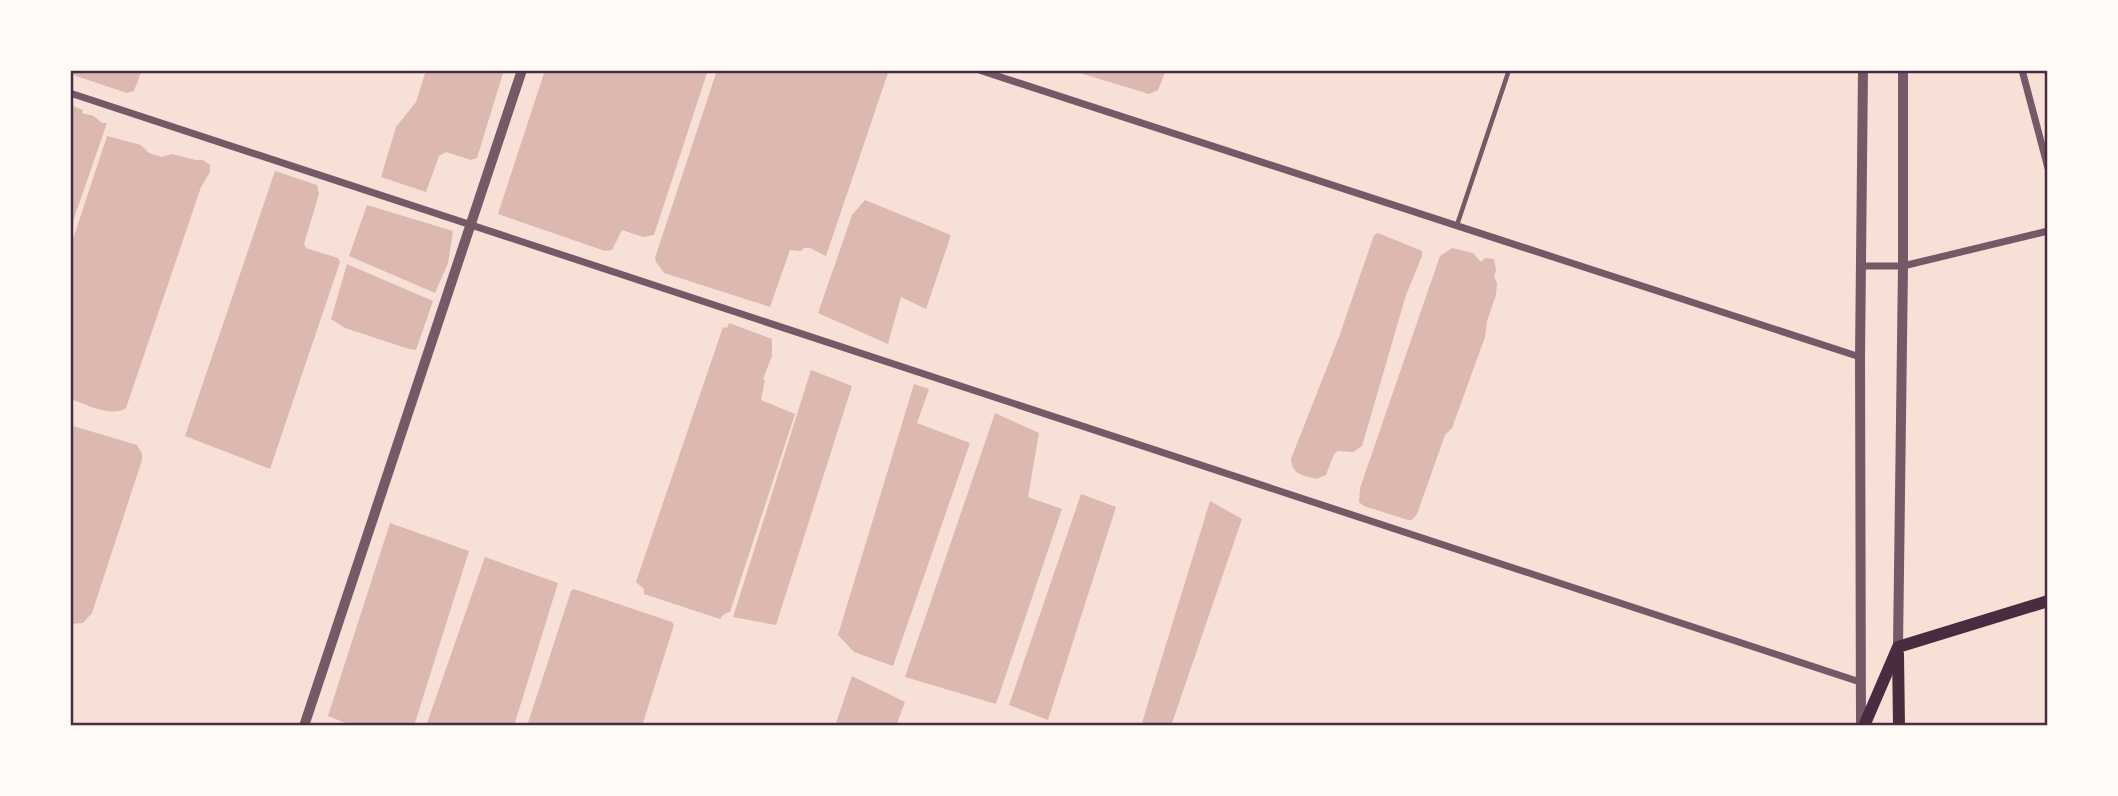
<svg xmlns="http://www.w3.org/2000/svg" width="2118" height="796" font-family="Signika,sans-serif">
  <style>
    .water { fill: #dcb8b0 }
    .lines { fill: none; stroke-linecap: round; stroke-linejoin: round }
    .service { stroke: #755966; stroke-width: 4.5 }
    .minor { stroke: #755966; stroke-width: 7 }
    .tertiary { stroke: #755966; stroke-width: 10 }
    .primary { stroke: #4a2c40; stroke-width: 12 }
    .neatline { fill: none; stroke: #4a2c40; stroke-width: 2.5 }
  </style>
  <rect width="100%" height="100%" fill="#f7e1d7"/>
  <g class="water">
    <polygon points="70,70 142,70 134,91 127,93 70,74"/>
    <polygon points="426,70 504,70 477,158 471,160 446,152 439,156 426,192 381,177 396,127 416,102"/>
    <polygon points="545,70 708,70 654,235 643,237 622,230 612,250 605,251 498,214"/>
    <polygon points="717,70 889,70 826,256 810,248 804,248 801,251 790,250 770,307 664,273 656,262 655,258"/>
    <polygon points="1070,70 1166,70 1158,90 1149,94"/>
    <polygon points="70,105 83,110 82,113 94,116 102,123 107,123 70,230"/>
    <path d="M107,136L141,145L149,153L161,157L172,154L196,160H203L210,165V172L201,187L126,408C112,418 85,404 70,399V248Z"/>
    <polygon points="275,171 317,185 319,194 304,244 306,248 338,258 340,262 270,469 185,436"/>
    <polygon points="865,200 951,235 926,309 901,297 888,344 818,313 852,215"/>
    <polygon points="367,205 453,231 448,263 435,293 349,256"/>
    <path d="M1378,233L1422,251V256L1406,295L1362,446L1353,452L1338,451L1334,454L1326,475L1316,479C1303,475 1292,475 1291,459L1339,337L1374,235Z"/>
    <polygon points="1452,248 1473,253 1481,262 1485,258 1494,259 1496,270 1494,276 1497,283 1496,295 1487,321 1485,337 1452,428 1445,435 1417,514 1412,520 1408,520 1364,506 1359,502 1360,488 1440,256"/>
    <polygon points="347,264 433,301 416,350 409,349 345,328 331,319"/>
    <polygon points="729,323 772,339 772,356 763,379 765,380 761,400 795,414 730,612 724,614 720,619 644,594 644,589 636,582 723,327 727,328"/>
    <polygon points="811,370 852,386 776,625 733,617"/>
    <polygon points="914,384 929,389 917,423 970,443 893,666 854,652 838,635"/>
    <polygon points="995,413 1039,433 1028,497 1062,509 996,704 905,677"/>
    <polygon points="70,425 137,445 142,454 142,460 92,613 83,623 70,624"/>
    <polygon points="1081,494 1116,507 1048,720 1009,705"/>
    <polygon points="1210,501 1242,519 1171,726 1141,726"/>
    <polygon points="390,523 469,551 414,726 353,726 328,716"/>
    <polygon points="485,557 558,583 514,726 426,726"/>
    <polygon points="574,589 672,622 674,625 642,726 527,726 571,591"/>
    <polygon points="852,676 905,702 896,726 835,726"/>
  </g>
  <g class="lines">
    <polyline class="service" points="1457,225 1509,70"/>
    <g class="minor">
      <polyline points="979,70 1860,357"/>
      <polyline points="2022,70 2048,168"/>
      <polyline points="70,93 1860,682"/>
      <polyline points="1861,266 1903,266 2048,231"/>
    </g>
    <g class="tertiary">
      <polyline points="1898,647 1903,266 1903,70"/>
      <polyline points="304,726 522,70"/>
      <polyline points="1861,726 1860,357 1863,70"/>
    </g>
    <g class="primary">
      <polyline points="1898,654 1899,726"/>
      <polyline points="1864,726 1898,647 2048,601"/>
    </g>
  </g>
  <rect width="2118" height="796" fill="none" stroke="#fffaf5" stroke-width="144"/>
  <rect x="72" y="72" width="1974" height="652" class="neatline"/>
</svg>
